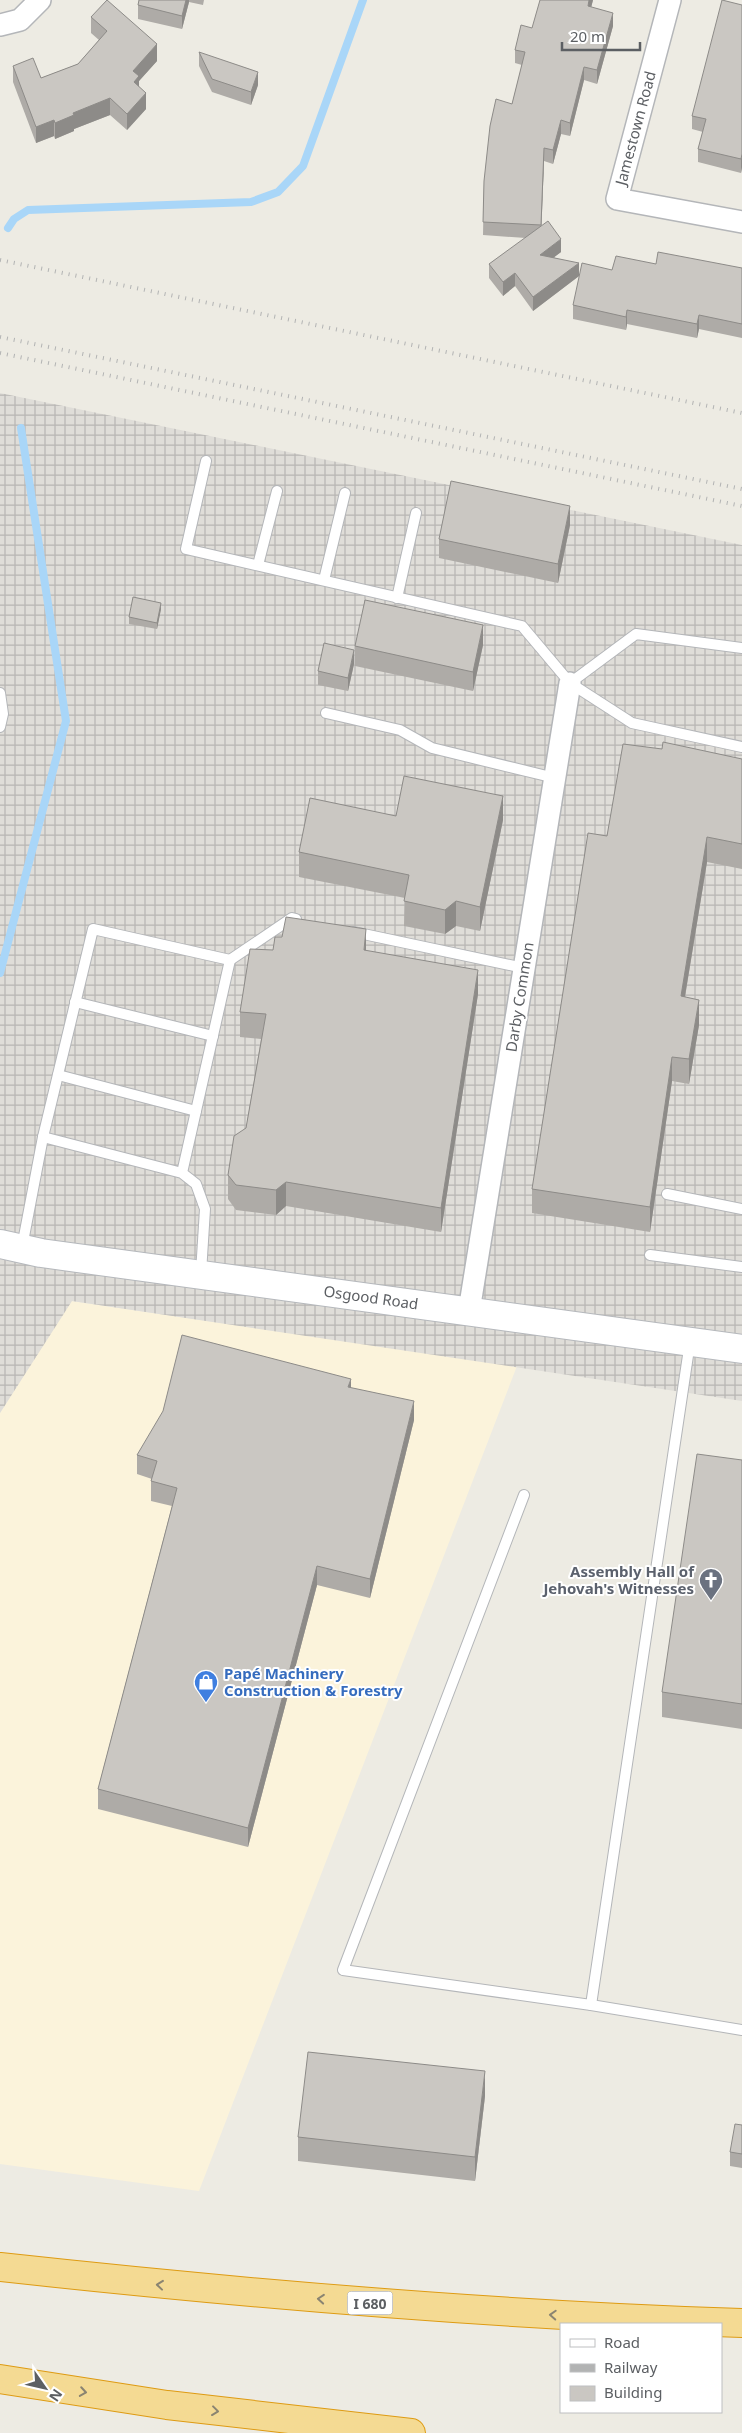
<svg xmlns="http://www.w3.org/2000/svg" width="742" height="2433" font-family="'Noto Sans',sans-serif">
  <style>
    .commercial { fill: #fbf3db }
    .industrial { fill: url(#industrial-grid) }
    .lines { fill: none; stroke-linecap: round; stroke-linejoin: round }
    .stream { stroke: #a9d6f8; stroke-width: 8 }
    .service-casing { stroke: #b4b6b9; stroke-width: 12 }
    .minor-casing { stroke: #b4b6b9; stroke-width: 24 }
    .secondary-casing { stroke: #b5b8bc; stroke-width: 30 }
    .motorway-casing { stroke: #de9b13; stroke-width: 30 }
    .service { stroke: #fff; stroke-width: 10 }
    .minor { stroke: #fff; stroke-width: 21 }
    .secondary { stroke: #fff; stroke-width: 28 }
    .motorway { stroke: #f4da93; stroke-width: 28 }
    .rail { stroke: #b2b3b3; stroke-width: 4; stroke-dasharray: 1 6; stroke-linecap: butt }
    .wall { fill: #aeaba7 }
    .shaded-wall { fill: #8d8b88 }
    .building { fill: #cac7c2; stroke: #8d8b88 }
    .oneway { stroke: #8a8471 }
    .labels { text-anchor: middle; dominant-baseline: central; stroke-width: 4; stroke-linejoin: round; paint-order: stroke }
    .shield { fill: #fff; stroke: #8d8f92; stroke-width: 1 }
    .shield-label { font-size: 14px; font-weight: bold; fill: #5c5f63 }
    .street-label { font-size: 15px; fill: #5c5f63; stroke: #fff }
    .worship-label { font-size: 15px; font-weight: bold; fill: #5b616d; stroke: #fff; text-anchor: end }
    .shop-label { font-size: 15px; font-weight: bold; fill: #366cbe; stroke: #fff; text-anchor: start }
  </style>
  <defs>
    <pattern id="industrial-grid" width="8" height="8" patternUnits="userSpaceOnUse" patternTransform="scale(1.25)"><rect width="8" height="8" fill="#dfddd8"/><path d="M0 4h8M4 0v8" fill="none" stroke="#b8b6b3"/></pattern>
  </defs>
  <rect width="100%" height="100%" fill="#edebe3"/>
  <polygon class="commercial" points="71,1301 517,1366 199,2191 0,2164 0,1413"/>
  <polygon class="industrial" points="0,393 742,545 742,1401 72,1301 0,1413"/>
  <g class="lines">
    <g class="stream">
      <polyline points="8,228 14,219 28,210 251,202 278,192 303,166 363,0"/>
      <polyline points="0,973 66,721 21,428"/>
    </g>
    <g class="service-casing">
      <g id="service">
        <polyline points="206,461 186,549 522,626 570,683 632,723 742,747"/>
        <polyline points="258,565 277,491"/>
        <polyline points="324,580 345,493"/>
        <polyline points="397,598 416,513"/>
        <polyline points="570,683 636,634 742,648"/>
        <polyline points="0,693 3,714 0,727"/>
        <polyline points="326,713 400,730 432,748 555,778"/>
        <polyline points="354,932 524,968"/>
        <polyline points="230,960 292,918 296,919"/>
        <polyline points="75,1002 213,1036"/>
        <polyline points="58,1075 196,1111"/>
        <polyline points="182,1173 230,960 93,929 43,1137 182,1173 196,1184 205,1209 201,1273"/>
        <polyline points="667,1194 742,1209"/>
        <polyline points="22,1247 43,1137"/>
        <polyline points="650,1255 742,1267"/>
        <polyline points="524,1495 343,1970 591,2005 742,2030"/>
        <polyline points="591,2005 690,1342"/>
      </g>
    </g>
    <g class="minor-casing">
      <g id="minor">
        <polyline points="670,0 617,199 742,222"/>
        <polyline points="0,25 20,20 40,0"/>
        <polyline points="469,1311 570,683"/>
      </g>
    </g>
    <g class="secondary-casing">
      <polyline id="secondary" points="0,1244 41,1253 742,1349"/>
    </g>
    <g class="motorway-casing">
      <g id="motorway">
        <path d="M0,2267C247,2294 494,2315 742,2323"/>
        <polyline points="0,2379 167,2405 411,2433"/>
      </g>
    </g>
    <use href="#service" class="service"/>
    <use href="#minor" class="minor"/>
    <use href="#secondary" class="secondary"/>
    <use href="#motorway" class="motorway"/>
    <g class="rail">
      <polyline points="0,260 742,413"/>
      <polyline points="0,337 742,489"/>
      <polyline points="0,353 742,506"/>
    </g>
  </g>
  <g class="wall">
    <polygon points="139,0 204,0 203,5 189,2 182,29 138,19 138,5"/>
    <polygon points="593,0 591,7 613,26 597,84 584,80 570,136 561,134 553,164 544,161 541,226 561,252 554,257 579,276 533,311 515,286 503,296 489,278 489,264 526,238 483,235 484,181 512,104 522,65 515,63 515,50 532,28"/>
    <polygon points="742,5 742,167 741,173 698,162 698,149 703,132 692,129 692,116"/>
    <polygon points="91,17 157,61 139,81 139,86 146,109 127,130 110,115 74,129 74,131 55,139 54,136 36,143 13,82 13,66 41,78 78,64 99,40 91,33"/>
    <polygon points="199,52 258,85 251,105 212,92 199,66"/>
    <polygon points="656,264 742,268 742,338 699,329 697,338 627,324 626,330 573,319 573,305 612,270"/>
    <polygon points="570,525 558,583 439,558 439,539"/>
    <polygon points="161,609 157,629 129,624 129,617"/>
    <polygon points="483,645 473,691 355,666 355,646"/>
    <polygon points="354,664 348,691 318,685 318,671"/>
    <polygon points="742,759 742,869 707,862 685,997 699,1025 689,1084 672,1081 650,1232 532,1213 532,1189"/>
    <polygon points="396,816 503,820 480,931 456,926 445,934 404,926 405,898 299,877 299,852"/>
    <polygon points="273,950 366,951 478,994 441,1232 286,1206 276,1215 236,1210 228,1199 228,1175 246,1128 261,1039 240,1037 240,1012"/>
    <polygon points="351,1388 414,1420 370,1598 317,1585 248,1847 98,1809 98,1789 172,1506 151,1501 151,1481 152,1479 137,1474 137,1455"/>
    <polygon points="742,1460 742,1729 662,1717 662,1692"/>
    <polygon points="485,2096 475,2181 298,2161 298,2137"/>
    <polygon points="742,2125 742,2168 730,2166 730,2152"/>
  </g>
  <g class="shaded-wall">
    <polygon points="186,0 189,0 189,2 182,29 182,16"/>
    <polygon points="589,0 593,0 588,20 588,6"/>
    <polygon points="613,13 613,26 597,84 597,70"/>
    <polygon points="157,44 157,61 139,81 139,92 134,98 133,71"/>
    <polygon points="584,67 584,80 570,136 570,123"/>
    <polygon points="258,72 258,85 251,105 251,92"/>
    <polygon points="146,93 146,109 127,130 127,114"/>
    <polygon points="110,98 110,115 74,129 74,131 55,139 55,123 73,113"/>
    <polygon points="54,120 54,136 36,143 36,127"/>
    <polygon points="561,120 561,134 553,164 553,150"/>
    <polygon points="544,148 544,161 541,238 541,225"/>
    <polygon points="742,154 742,167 741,173 741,159"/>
    <polygon points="561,239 561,252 540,268 540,255"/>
    <polygon points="579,263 579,276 533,311 533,297"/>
    <polygon points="515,273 515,286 503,296 503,282"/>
    <polygon points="627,310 627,324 626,330 626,317"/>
    <polygon points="699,315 699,329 697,338 697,324"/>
    <polygon points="570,506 570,525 558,583 558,564"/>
    <polygon points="161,603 161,609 157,629 157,623"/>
    <polygon points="483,625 483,645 473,691 473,672"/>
    <polygon points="354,650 354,664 348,691 348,678"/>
    <polygon points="503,796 503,820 480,931 480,907"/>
    <polygon points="707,837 707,862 681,1020 681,996"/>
    <polygon points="456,901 456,926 445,934 445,910"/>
    <polygon points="366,929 366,953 364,950"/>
    <polygon points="478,970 478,994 441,1232 441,1208"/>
    <polygon points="699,1000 699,1025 689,1084 689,1059"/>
    <polygon points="672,1057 672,1081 650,1232 650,1207"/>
    <polygon points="286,1182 286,1206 276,1215 276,1190"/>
    <polygon points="351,1379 351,1398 348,1387"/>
    <polygon points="414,1401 414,1420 370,1598 370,1579"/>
    <polygon points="317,1566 317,1585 248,1847 248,1828"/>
    <polygon points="485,2071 485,2096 475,2181 475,2157"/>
  </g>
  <g class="building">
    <polygon points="107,0 157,44 133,71 139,76 134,82 146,93 127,114 110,98 73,113 74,115 55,123 54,120 36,127 13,66 33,58 41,78 78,64 107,31 91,17"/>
    <polygon points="139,0 186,0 182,16 138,5"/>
    <polygon points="540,0 589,0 588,6 613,13 597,70 584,67 570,123 561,120 553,150 544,148 541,225 483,222 484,181 490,126 496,99 512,104 525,52 515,50 521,25 532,28"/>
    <polygon points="722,0 742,5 742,154 741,159 698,149 706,119 692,116"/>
    <polygon points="199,52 258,72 251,92 212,79"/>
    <polygon points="548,221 561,239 540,255 579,263 533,297 515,273 503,282 489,264"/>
    <polygon points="658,252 742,268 742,324 699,315 697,324 627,310 626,317 573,305 582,263 612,270 616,256 656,264"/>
    <polygon points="451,481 570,506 558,564 439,539"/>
    <polygon points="133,597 161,603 157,623 129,617"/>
    <polygon points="365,600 483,625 473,672 355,646"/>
    <polygon points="324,643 354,650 348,678 318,671"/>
    <polygon points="663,742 742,759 742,844 707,837 681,996 699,1000 689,1059 672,1057 650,1207 532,1189 588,833 607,836 623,744 662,749"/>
    <polygon points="404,776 503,796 480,907 456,901 445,910 404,901 409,875 299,852 310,798 396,816"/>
    <polygon points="286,917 366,929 364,950 478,970 441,1208 286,1182 276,1190 236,1185 228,1175 234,1136 246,1128 266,1014 240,1012 250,949 273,950 275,937 282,937"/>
    <polygon points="182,1335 351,1379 348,1387 414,1401 370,1579 317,1566 248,1828 98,1789 177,1488 151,1481 157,1461 137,1455 163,1411"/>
    <polygon points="697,1454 742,1460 742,1704 662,1692"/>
    <polygon points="308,2052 485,2071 475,2157 298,2137"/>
    <polygon points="735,2124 742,2125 742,2154 730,2152"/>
  </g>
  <defs><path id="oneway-chevron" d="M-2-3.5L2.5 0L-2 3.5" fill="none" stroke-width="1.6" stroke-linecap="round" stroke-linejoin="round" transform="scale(1.25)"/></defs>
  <g class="oneway">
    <use href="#oneway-chevron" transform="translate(160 2285) rotate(-174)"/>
    <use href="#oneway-chevron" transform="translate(321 2299) rotate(-175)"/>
    <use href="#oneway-chevron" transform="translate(553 2315) rotate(-177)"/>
    <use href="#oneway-chevron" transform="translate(83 2392) rotate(9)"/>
    <use href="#oneway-chevron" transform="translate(215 2411) rotate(7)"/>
  </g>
  <defs>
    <g id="church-pin" transform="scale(1.25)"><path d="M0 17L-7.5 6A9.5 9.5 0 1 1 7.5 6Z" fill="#6b7280" stroke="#fff"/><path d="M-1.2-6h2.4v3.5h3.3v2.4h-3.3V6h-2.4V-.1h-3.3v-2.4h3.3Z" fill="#fff"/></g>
    <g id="shop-pin" transform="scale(1.25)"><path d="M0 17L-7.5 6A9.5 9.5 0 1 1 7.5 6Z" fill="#3f7fe0" stroke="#fff"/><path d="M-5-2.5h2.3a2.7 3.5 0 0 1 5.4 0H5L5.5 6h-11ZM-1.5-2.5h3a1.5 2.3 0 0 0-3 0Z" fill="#fff"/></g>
  </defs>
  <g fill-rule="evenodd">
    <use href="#church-pin" x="711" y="1580"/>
    <use href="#shop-pin" x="206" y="1682"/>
  </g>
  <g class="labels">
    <rect class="shield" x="347.5" y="2291.5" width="45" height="23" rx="4"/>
    <g class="shield-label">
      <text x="370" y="2303">I 680</text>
    </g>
    <g class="street-label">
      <text transform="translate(635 128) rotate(-75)">Jamestown Road</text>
      <text transform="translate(519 997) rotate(-81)">Darby Common</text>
      <text transform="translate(371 1297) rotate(8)">Osgood Road</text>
    </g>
    <g class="worship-label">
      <text x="694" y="1571">Assembly Hall of<tspan x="694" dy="17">Jehovah's Witnesses</tspan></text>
    </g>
    <g class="shop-label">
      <text x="224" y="1673">Papé Machinery<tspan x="224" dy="17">Construction &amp; Forestry</tspan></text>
    </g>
  </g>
  <rect x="560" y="2323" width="162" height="90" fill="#ffffff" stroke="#bebfc1"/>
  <rect x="570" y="2339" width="25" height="8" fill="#ffffff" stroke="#bebfc1"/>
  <text x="604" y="2348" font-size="15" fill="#5c5f63">Road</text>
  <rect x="570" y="2364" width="25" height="8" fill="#b2b3b3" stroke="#bebfc1"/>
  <text x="604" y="2373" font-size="15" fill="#5c5f63">Railway</text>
  <rect x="570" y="2386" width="25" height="15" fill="#cac7c2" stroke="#bebfc1"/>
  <text x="604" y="2398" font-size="15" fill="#5c5f63">Building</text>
  <g transform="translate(45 2388) rotate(124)" stroke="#ffffff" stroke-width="4" paint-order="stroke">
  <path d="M0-4L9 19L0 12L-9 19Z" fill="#5c5f63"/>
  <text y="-8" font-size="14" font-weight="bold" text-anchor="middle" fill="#5c5f63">N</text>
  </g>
  <path d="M562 42v8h78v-8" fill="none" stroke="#5c5f63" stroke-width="2.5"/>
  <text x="570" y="42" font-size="15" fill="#5c5f63" stroke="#ffffff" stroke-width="4" paint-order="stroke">20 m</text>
</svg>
